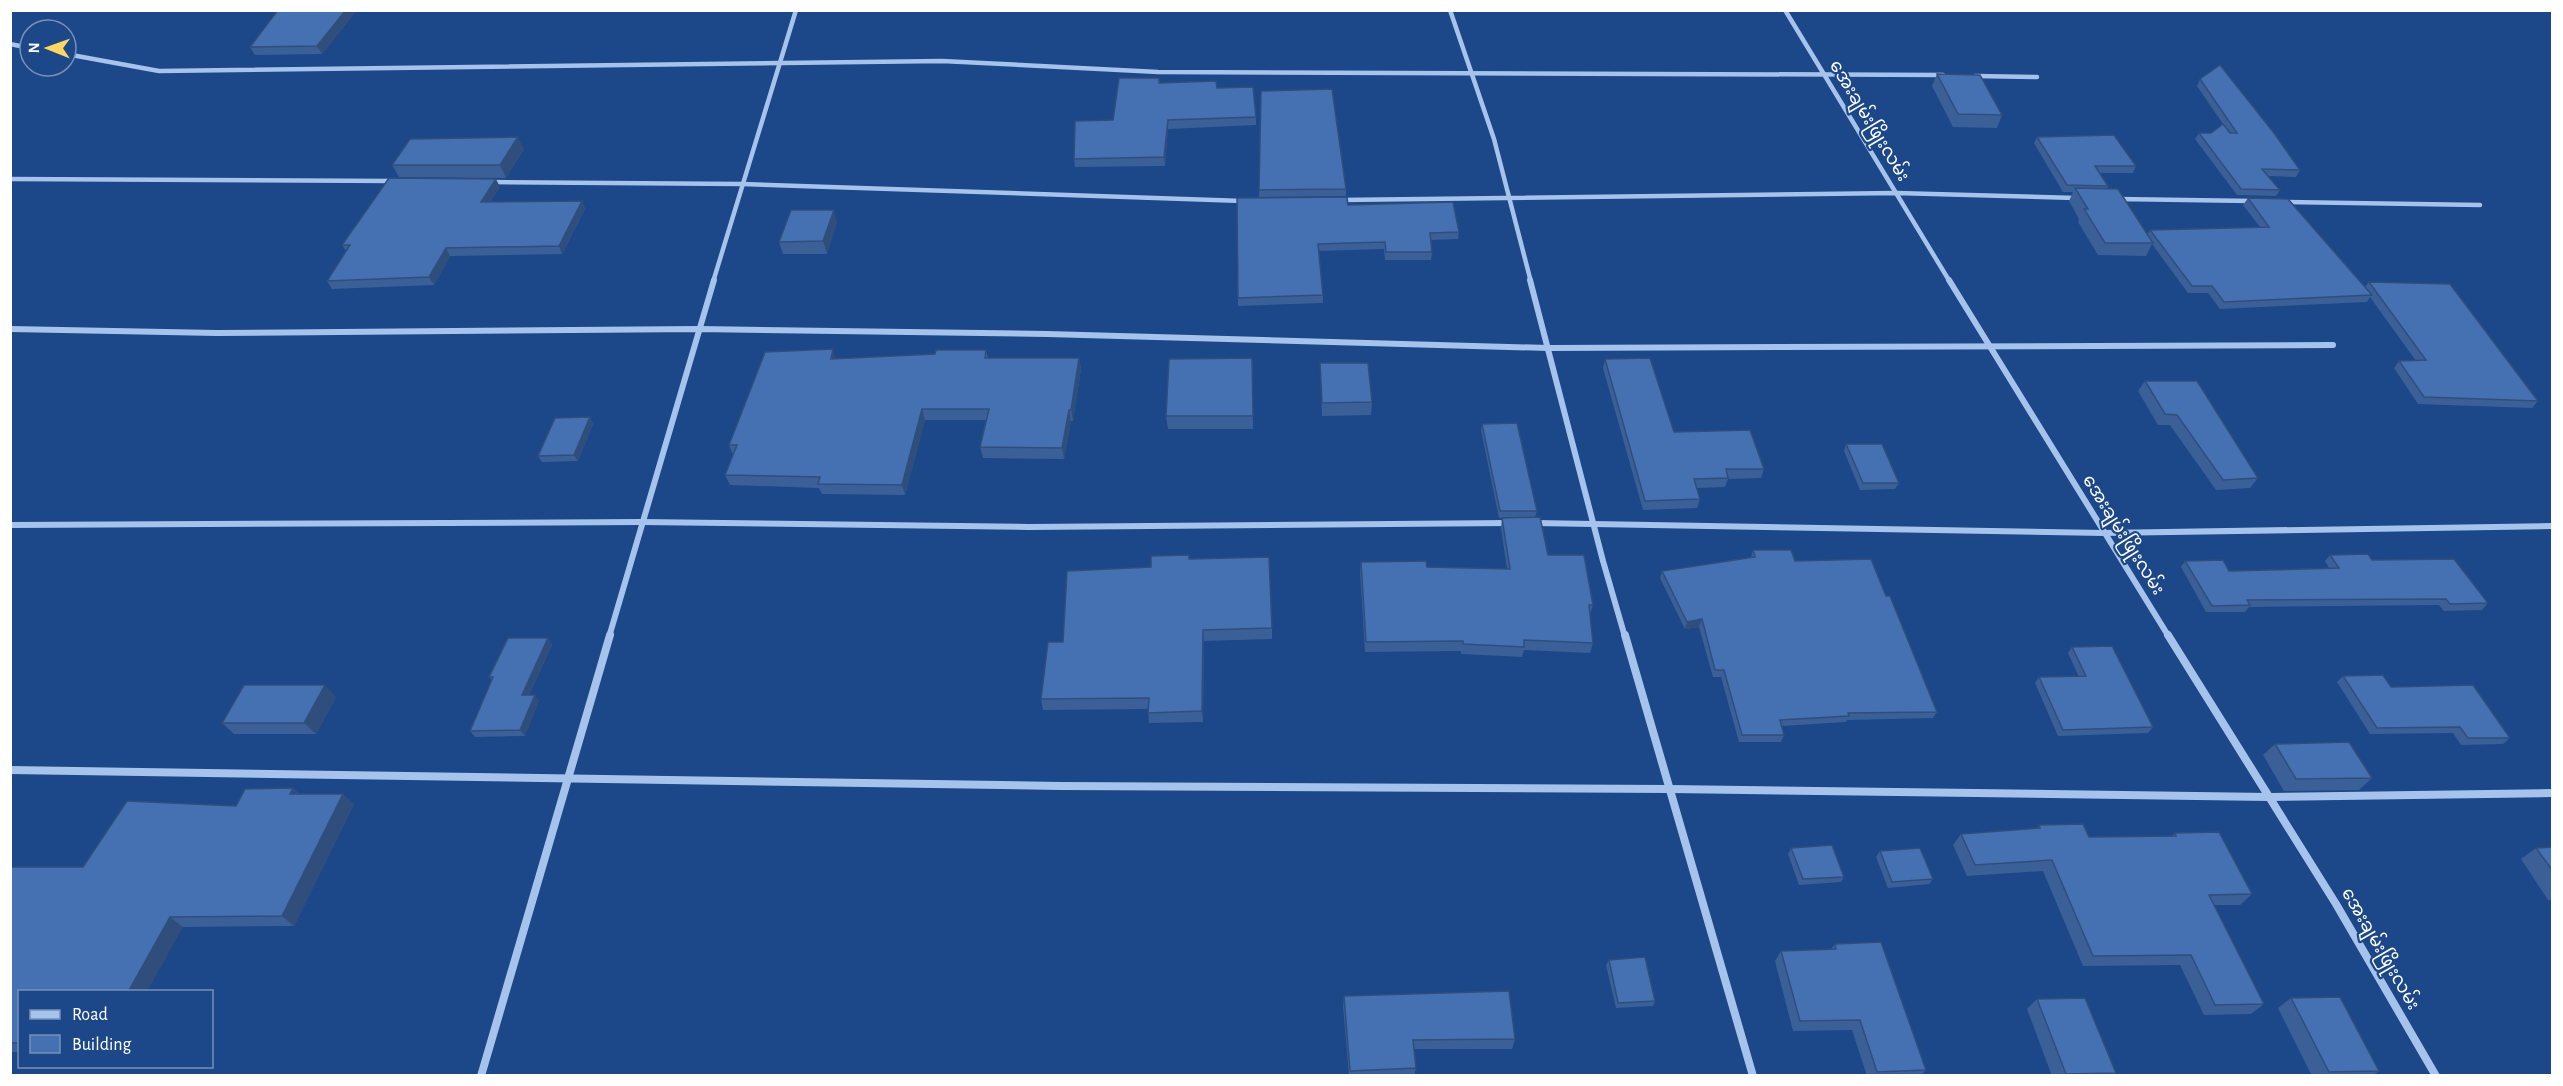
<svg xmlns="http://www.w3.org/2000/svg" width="2563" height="1086" font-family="'Alegreya Sans','Noto Sans Myanmar',sans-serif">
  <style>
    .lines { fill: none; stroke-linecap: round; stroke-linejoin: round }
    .street-far2 { stroke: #a6c3ec; stroke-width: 4.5 }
    .street-far1 { stroke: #a6c3ec; stroke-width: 6 }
    .street { stroke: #a6c3ec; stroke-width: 8 }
    .wall { fill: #3b6098 }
    .shaded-wall { fill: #304e7c }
    .building { fill: #4570b1; stroke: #304e7c; stroke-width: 1.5 }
    .labels { text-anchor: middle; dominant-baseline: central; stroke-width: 4.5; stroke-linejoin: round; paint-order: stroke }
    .street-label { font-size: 18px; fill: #fff; stroke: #1c4788 }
  </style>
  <rect width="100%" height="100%" fill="#1c4788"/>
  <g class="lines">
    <g class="street-far2">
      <polyline points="1450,10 1494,139 1531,282"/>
      <polyline points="1785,10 1950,282"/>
      <polyline points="10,44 30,48"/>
      <polyline points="66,54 159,71 942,61 1158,72 1943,75"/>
      <polyline points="1975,76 2037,77"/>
      <polyline points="10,179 394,181"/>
      <polyline points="491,182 742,184 1243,201"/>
      <polyline points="2117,199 2253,201"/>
      <polyline points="1340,200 1896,193 2076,198"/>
      <polyline points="2285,202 2480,205"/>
      <polyline points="713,282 796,10"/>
    </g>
    <g class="street-far1">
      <polyline points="1530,280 1603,561 1625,637"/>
      <polyline points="1949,280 2169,637"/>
      <polyline points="10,329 217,333 699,329 1047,334 1548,348 2333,345"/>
      <polyline points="1535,523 2104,533 2552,526"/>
      <polyline points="10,525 642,522 1028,527 1510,523"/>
      <polyline points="609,637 714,280"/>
    </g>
    <g class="street">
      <polyline points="1625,635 1753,1076"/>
      <polyline points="2168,635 2336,904 2436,1076"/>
      <polyline points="10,770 1061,786 1670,789 2269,797 2552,793"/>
      <polyline points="481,1076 610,635"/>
    </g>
  </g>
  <g class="wall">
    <polygon points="357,10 322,54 255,55 250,47"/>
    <polygon points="1937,74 2002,115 1997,128 1953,127 1932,86"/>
    <polygon points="1159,78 1160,83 1217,88 1256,117 1256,125 1168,129 1165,166 1075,167 1074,159 1113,120"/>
    <polygon points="2200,79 2300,170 2296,177 2268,176 2280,190 2276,196 2237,195 2195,139 2199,133 2211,133 2223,124 2197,86"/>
    <polygon points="1261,91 1346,189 1346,196 1259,197"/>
    <polygon points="2037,137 2136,166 2133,173 2099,173 2108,186 2107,189 2147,235 2150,230 2260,227 2243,205 2248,198 2365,287 2369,282 2538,401 2532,408 2418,404 2394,368 2399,361 2416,361 2370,297 2367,302 2220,309 2208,293 2188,293 2152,244 2146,256 2098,255 2078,222 2079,219 2069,201 2073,192 2063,192 2034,143"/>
    <polygon points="524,149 506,178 399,177 392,165"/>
    <polygon points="500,187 490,202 582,201 585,209 562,254 450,256 434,285 332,289 327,281 346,251 342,245"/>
    <polygon points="1237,198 1348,205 1459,232 1458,239 1430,240 1432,252 1431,260 1385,260 1384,249 1319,251 1323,295 1323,303 1238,306"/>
    <polygon points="837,222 827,254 783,254 779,242"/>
    <polygon points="986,350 988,358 1079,358 1081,369 1073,421 1071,421 1064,459 983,458 980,447 986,420 925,420 905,495 822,494 819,488 730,485 725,475 733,455 729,445 836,359 935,354"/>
    <polygon points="1252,358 1253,429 1168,429 1166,416"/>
    <polygon points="1605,359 1674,432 1764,469 1761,478 1728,479 1725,487 1697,488 1700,499 1697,508 1643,510 1603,368"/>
    <polygon points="1320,363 1372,402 1371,415 1322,416"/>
    <polygon points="2145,381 2258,478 2250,488 2216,490 2170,425 2158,425 2138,391"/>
    <polygon points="590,417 593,424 578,461 542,462 538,456"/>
    <polygon points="1482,424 1537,511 1535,517 1499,518 1481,430"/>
    <polygon points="1846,444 1899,483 1895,489 1860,490 1844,451"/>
    <polygon points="1502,518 1548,555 1593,605 1590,615 1593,643 1590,653 1524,650 1522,657 1461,654 1461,651 1365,652 1360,572 1361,562 1427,567 1507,569 1501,528"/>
    <polygon points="1753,550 1795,561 1886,596 1937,712 1933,718 1847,720 1846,722 1782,726 1784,735 1781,742 1739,742 1721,677 1713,677 1699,627 1685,629 1660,578 1662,571 1751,557"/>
    <polygon points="2330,555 2372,560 2488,603 2482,610 2444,611 2439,605 2249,607 2245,612 2206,612 2181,567 2185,561 2229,571 2329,568 2325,561"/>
    <polygon points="1189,559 1272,628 1272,639 1204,641 1203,722 1149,723 1148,709 1043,710 1041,699 1063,642 1151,567"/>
    <polygon points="548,638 552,645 529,695 539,701 525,736 475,737 470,731 492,681 489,677"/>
    <polygon points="2072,647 2153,727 2148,733 2058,736 2035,683 2039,677 2079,677 2068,653"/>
    <polygon points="2343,676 2391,687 2510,738 2503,744 2461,745 2453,733 2370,734 2337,682"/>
    <polygon points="336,697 316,734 234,734 222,723"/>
    <polygon points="2275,744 2372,778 2359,790 2284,791 2263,755"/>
    <polygon points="293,788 299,794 354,804 294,926 183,927 20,992 20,1052 10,1052 10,867 83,867 236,806"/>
    <polygon points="2039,825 2089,837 2172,836 2175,833 2252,894 2240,905 2214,905 2264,1004 2251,1014 2204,1015 2180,965 2083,966 2043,871 1967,876 1953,845 1961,834 2037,828"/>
    <polygon points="2553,847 2553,900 2548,900 2521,859 2536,848"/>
    <polygon points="1791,848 1844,877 1841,882 1799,885 1788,854"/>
    <polygon points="1880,851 1933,879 1929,884 1888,888 1876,857"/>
    <polygon points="1835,944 1926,1070 1920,1076 1867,1076 1852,1030 1793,1031 1775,961 1781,951 1831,949"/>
    <polygon points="1609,960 1655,1001 1653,1006 1616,1008 1606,965"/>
    <polygon points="1344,996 1515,1039 1512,1049 1414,1049 1416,1068 1414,1076 1349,1076 1343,1006"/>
    <polygon points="2291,998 2379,1071 2372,1076 2312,1076 2278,1008"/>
    <polygon points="2037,999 2116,1073 2113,1076 2052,1076 2027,1009"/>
  </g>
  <g class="shaded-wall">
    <polygon points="346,10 357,10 322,54 317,46"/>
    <polygon points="1168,120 1168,129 1165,166 1164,157"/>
    <polygon points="518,137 524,149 506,178 500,165"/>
    <polygon points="496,179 500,187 485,210 481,202"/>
    <polygon points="582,201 585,209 562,254 559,246"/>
    <polygon points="834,210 837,222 827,254 823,241"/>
    <polygon points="446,248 450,256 434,285 429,277"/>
    <polygon points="833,349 836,360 831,359"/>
    <polygon points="1079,358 1081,369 1073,421 1071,410"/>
    <polygon points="922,409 925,420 905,495 902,485"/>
    <polygon points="1069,410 1071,421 1064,459 1062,448"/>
    <polygon points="590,417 593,424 578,461 574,455"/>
    <polygon points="1702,619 1699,627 1685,629 1687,622"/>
    <polygon points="1203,630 1204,641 1203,722 1202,711"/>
    <polygon points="548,638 552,645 526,701 522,695"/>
    <polygon points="325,685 336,697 316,734 304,723"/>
    <polygon points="535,695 539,701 525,736 520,730"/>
    <polygon points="293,788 304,799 290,794"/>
    <polygon points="343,794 354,804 294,926 282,916"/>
    <polygon points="170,917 183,927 147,992 128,992"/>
  </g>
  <g class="building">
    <polygon points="278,10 346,10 317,46 250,47"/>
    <polygon points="2220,65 2274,133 2300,170 2262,169 2280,190 2241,189 2199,133 2211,133 2223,124 2230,133 2237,133 2200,79"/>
    <polygon points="1937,74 1980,75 2002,115 1958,114"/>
    <polygon points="1119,78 1159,78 1159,83 1216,81 1217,88 1253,87 1256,117 1168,120 1164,157 1074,159 1075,121 1113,120"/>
    <polygon points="1332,89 1346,189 1259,190 1261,91"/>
    <polygon points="2114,135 2136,166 2095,166 2108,186 2067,185 2037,137"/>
    <polygon points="518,137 500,165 392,165 410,139"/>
    <polygon points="389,178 496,179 481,202 582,201 559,246 446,248 429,277 327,281 350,245 342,245"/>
    <polygon points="2075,188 2118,189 2153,243 2105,243 2084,209 2088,209"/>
    <polygon points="1347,197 1348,205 1453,202 1459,232 1430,233 1432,252 1386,252 1385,242 1318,244 1323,295 1238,298 1237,198"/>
    <polygon points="2248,198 2288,199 2372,295 2224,302 2212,286 2192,286 2150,230 2269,227"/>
    <polygon points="791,210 834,210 823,241 779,242"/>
    <polygon points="2369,282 2450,284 2538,401 2424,397 2399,361 2426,360"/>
    <polygon points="833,349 831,359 935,354 936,350 986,350 985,358 1079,358 1071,410 1069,410 1062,448 980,447 989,409 922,409 902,485 818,484 820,477 725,475 737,445 729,445 765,352"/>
    <polygon points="1252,358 1253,416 1166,416 1169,359"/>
    <polygon points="1650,358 1674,432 1750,430 1764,469 1726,469 1728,478 1694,479 1700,499 1645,501 1605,359"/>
    <polygon points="1320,363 1368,363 1372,402 1322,403"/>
    <polygon points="2145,381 2197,381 2258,478 2223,480 2177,415 2165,414"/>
    <polygon points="590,417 574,455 538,456 555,418"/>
    <polygon points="1517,423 1537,511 1500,511 1482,424"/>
    <polygon points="1846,444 1882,444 1899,483 1863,483"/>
    <polygon points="1540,517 1548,555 1584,555 1593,605 1589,605 1593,643 1524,640 1524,647 1463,644 1463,641 1366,642 1361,562 1426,561 1427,567 1510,569 1502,518"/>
    <polygon points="1753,550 1791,550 1795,561 1871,559 1886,596 1890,596 1937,712 1848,713 1849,716 1780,720 1784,735 1742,735 1724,670 1715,670 1702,619 1687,622 1662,571 1755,557"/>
    <polygon points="2368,554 2372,560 2454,559 2488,603 2450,604 2446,599 2247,600 2250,605 2212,606 2185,561 2223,560 2229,571 2339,568 2330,555"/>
    <polygon points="1189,555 1189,559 1269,557 1272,628 1203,630 1202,711 1148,713 1149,698 1041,699 1048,642 1063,642 1067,571 1151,567 1151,556"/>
    <polygon points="508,638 548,638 522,695 535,695 520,730 470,731 493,677 489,677"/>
    <polygon points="2112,646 2153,727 2063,730 2039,677 2086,676 2072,647"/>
    <polygon points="2383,675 2391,687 2473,685 2510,738 2468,738 2460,727 2377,728 2343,676"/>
    <polygon points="244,685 325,685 304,723 222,723"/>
    <polygon points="2349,742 2372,778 2296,779 2275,744"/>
    <polygon points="293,788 290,794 343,794 282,916 170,917 128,992 20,992 20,1043 10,1043 10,867 83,867 127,801 236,806 245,789"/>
    <polygon points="2083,824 2089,837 2176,836 2175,833 2219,832 2252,894 2209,895 2264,1004 2215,1005 2191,955 2093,956 2052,860 1975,865 1961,834 2040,828 2039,825"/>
    <polygon points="1832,845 1844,877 1803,879 1791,848"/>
    <polygon points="2553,847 2553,871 2536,848"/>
    <polygon points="1920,848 1933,879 1892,882 1880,851"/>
    <polygon points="1881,942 1926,1070 1877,1072 1860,1020 1800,1021 1781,951 1836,949 1835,944"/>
    <polygon points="1645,957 1655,1001 1618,1003 1609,960"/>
    <polygon points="1509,991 1515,1039 1413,1040 1416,1068 1350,1071 1344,996"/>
    <polygon points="2340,997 2379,1071 2329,1072 2291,998"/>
    <polygon points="2085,998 2116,1073 2066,1074 2037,999"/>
  </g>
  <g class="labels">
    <g class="street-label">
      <text transform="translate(1869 121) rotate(59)">အေးချမ်းဖြိုးလမ်း</text>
      <text transform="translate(2123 535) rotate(58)">အေးချမ်းဖြိုးလမ်း</text>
      <text transform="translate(2380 949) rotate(60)">အေးချမ်းဖြိုးလမ်း</text>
    </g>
  </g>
  <rect width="2563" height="1086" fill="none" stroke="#ffffff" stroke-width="24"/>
  <rect x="18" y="990" width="195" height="78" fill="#1c4788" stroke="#7791b8" stroke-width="1.5"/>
  <rect x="30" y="1010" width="30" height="9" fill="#a6c3ec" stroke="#7791b8" stroke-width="1.5"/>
  <text x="72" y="1020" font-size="18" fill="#ffffff">Road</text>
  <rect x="30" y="1035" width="30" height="18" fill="#4570b1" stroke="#7791b8" stroke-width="1.5"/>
  <text x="72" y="1050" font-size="18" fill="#ffffff">Building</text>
  <g transform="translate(48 48) rotate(271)"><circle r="28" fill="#1c4788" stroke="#7791b8" stroke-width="1.5"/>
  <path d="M0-4.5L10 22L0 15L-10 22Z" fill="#fcd664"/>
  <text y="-9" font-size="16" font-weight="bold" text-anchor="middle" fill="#ffffff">N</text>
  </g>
</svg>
